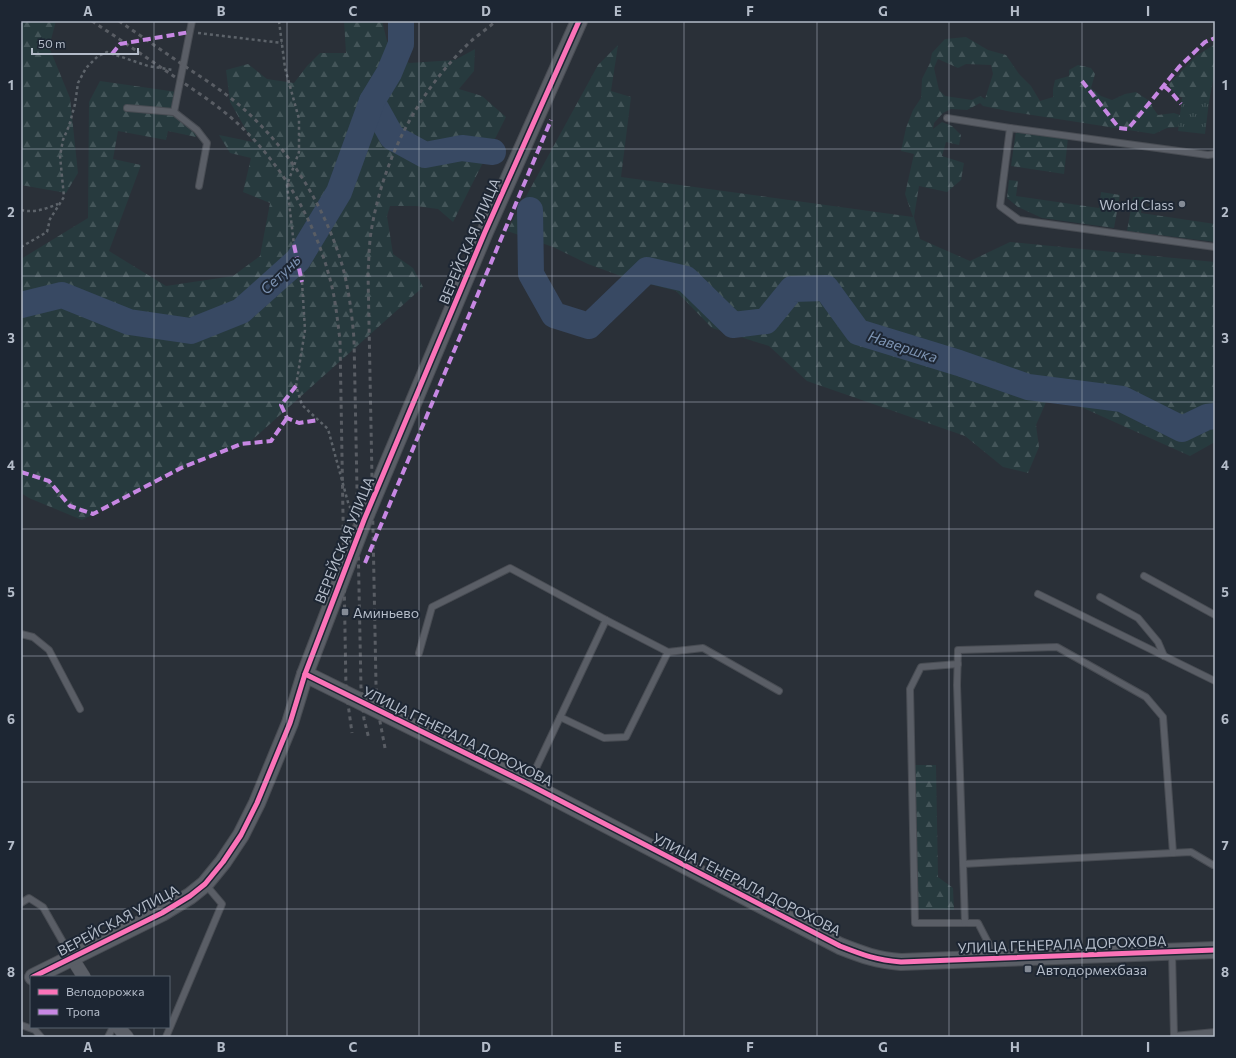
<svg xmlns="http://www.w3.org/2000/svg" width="1236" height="1058" font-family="Commissioner,sans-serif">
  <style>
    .forest { fill: url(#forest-firs); fill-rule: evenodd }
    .park { fill: url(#park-tufts) }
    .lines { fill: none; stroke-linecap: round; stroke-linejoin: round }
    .river { stroke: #384963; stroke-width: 26 }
    .service-casing { stroke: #484c53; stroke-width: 8 }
    .minor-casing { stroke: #484c53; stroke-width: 14 }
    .tertiary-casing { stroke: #484c53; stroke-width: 18 }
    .path { stroke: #5d636a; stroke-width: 2.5; stroke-dasharray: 3 3; stroke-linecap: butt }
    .service { stroke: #5a5e66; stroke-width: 6 }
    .minor { stroke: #5a5e66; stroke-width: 13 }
    .tertiary { stroke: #5a5e66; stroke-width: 16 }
    .rail { stroke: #595d64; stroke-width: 3; stroke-dasharray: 4 4; stroke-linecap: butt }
    .quiet { stroke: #c787e3; stroke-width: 4; stroke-dasharray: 8 4; stroke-linecap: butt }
    .cycleway-casing { stroke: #1d2633; stroke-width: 8 }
    .cycleway { stroke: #fb73b8; stroke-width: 5 }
    .grid { fill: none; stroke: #b4bcc9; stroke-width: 1; stroke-opacity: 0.55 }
    .poi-dot { fill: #848b96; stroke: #1d2633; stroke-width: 1.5 }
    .labels { text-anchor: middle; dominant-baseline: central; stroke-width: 4; stroke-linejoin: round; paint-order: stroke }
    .poi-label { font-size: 14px; fill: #b4bcc9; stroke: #1d2633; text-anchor: start }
    .street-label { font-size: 14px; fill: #b4bcc9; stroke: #1d2633 }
    .water-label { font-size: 15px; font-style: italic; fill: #7c92b1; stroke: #1d2633 }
    .neatline { fill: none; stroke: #b4bcc9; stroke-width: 1.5 }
    .grid-label { font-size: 13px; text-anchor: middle; font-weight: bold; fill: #b4bcc9 }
  </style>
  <defs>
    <pattern id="forest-firs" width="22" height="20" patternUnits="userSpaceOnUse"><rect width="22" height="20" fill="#273a3e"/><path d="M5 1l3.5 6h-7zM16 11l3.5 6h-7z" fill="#445559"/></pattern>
    <pattern id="park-tufts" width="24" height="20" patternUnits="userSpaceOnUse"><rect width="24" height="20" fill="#273a3e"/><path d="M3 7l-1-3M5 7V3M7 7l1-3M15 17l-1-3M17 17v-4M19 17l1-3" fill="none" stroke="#445559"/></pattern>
  </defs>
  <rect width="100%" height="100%" fill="#2a3038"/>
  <g class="forest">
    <polygon points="21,21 56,21 49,47 70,98 78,173 66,193 21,185"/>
    <polygon points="344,21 382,21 387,41 409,63 455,60 475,49 474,71 459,89 482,96 506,117 453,222 438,209 416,206 390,206 387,216 393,254 413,268 423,287 252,440 181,468 82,520 29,498 21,493 21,259 88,218 89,102 100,81 177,92 174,112 197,130 196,137 168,131 166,140 118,131 113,159 141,165 109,251 166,286 233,276 260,256 270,203 243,192 251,158 230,153 219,135 253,142 230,102 226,70 248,64 267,79 294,83 307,66 320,53 346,53"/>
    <path d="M966,37L988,50L1006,55L1019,74L1031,86L1040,101L1053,97V89L1055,80L1069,76V70L1078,65L1091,68L1095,74L1091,88L1101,96L1112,100L1125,94L1136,92L1151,102L1153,108L1158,115L1174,113L1180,115L1183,122L1178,127L1167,128L1154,134L1012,112L983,106L980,103L967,110L951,109L943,113L934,123L933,129L942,122L952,126L961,135L959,145L946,142L942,156L964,163L961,180L947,192L919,186L914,217L920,239L970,261L1010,242L1215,262V442L1190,456L1050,393L1036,425L1039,447L1028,473L1003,467L965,436L807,381L769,346L712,328L676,291L626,278L588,264L553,247L507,231L598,65L618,45L611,91L631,97L621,177L913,217L905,194L914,154L901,151L906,128L913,110L921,98L922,79L930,63L932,53L945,39ZM938,59L958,68L966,64L991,65L993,74L985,99L980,96L972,100L945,96L939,90L934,68Z"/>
    <path d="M1215,44V70L1209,102C1193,100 1175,101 1169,84L1196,56Z"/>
    <polygon points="1016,131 1068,138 1064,174 1011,166"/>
    <polygon points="1009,180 1018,181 1016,196 1099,208 1101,192 1120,195 1114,228 1042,218 1018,207 1007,198"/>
    <polygon points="1133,197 1144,197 1141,213 1215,224 1215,242 1127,231"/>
    <polygon points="911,765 936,765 938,877 953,888 954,910 915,909"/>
  </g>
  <polygon class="park" points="1182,98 1209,102 1205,134 1178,131"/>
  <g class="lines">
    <g class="river">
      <polyline points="372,101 392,137 425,155 462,148 493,152"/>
      <polyline points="530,210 531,274 554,315 589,326 647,270 686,279 733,325 766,321 792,289 826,288 858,332 959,363 1028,387 1122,399 1182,429 1207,417 1215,416"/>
      <polyline points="21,305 62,295 129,322 191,331 241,311 298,260 339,192 372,101 389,73 401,44 401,21"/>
    </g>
    <g class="service-casing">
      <g id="service">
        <polyline points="192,21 174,112 197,130 207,143 199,186"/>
        <polyline points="127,108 174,112"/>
        <polyline points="947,118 1010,128"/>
        <polyline points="1215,154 1208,155 1010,128 1000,206 1019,220 1215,247"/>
        <polyline points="1144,576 1215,615"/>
        <polyline points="1038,594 1215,681"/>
        <polyline points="1100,597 1138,618 1158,642 1164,656"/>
        <polyline points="21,634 33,637 49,650 80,709"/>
        <polyline points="668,652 703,648 779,691"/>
        <polyline points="419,653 432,607 510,568 606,620"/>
        <polyline points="958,664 921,667 910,689 915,923 978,923 996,958"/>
        <polyline points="529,783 606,620 668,652 626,737 604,738 560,717"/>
        <polyline points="963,864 1191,852 1213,865 1215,865"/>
        <polyline points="21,903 29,898 43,907 72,958"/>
        <polyline points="965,923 957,685 958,650 1057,647 1146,697 1163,717 1173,853"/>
        <polyline points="1172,953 1174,1036 1215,1032"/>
        <polyline points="21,1025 35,1030 41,1037"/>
        <polyline points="108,1037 113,1027"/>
        <polyline points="166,1037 222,904 206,885"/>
      </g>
    </g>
    <g class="minor-casing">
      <g id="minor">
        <polyline points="72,958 84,977"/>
        <polyline points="118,1027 127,1037"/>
      </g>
    </g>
    <g class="tertiary-casing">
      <g id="tertiary">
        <path d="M305,674L528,784L840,946C863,955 876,960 901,962L1215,950"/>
        <polyline points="33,977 162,913 190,896 205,884 223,862 241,835 257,803 290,723 305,674 364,520 485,232 579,21"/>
      </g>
    </g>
    <g class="path">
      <polyline points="279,21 285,68 299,119 299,152 287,185 294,245"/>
      <polyline points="198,33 282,43"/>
      <path d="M21,210C35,213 45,209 58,204"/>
      <polyline points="21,247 47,232 50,219 64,197 60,156 63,140 69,126 75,104 78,83 86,68 98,56 107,52 148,66 173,70"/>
      <polyline points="302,282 305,330 296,386 302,405 328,429 349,506 353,510"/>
    </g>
    <use href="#service" class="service"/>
    <use href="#minor" class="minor"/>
    <use href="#tertiary" class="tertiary"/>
    <g class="rail">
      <path d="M92,21C119,39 146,57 172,75C194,90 216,104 236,122C279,161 312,215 328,272C335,294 337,317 340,340L346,689L352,733"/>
      <path d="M119,21C141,36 164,52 186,67C207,81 229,95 247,112C292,153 326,209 343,268C349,291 352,315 354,339L361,688L364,719L369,739"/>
      <path d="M385,748L378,711L376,684L368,272C369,259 369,245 371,232C383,159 417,93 470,42C478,35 488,28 496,21"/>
    </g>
    <g class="quiet">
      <polyline points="112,54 120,44 190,32"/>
      <polyline points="1082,81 1119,128 1128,129 1179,67 1205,42 1215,38"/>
      <polyline points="1164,86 1171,92 1181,104"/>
      <polyline points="294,245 302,282"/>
      <polyline points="296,386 281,405 287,418 299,423 318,420"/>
      <polyline points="21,472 49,481 70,506 93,514 181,468 241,444 271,441 287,418"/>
      <polyline points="365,563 551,120"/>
    </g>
    <g class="cycleway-casing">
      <g id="cycleway">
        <path d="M305,674L528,784L840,946C863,955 876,960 901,962L1215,950"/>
        <polyline points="33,977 162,913 190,896 205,884 223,862 241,835 257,803 290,723 305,674 364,520 485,232 579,21"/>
      </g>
    </g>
    <use href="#cycleway" class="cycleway"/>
  </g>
  <path class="grid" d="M154,21V977M287,21V1037M419,21V1037M552,21V1037M684,21V1037M817,21V1037M949,21V1037M1082,21V1037M21,149H1215M21,276H1215M21,402H1215M21,529H1215M21,656H1215M21,782H1215M21,909H1215M154,1027V1037"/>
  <g class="poi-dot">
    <circle cx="1182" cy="204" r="4"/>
    <rect x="341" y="608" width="8" height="8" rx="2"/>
    <rect x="1024" y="965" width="8" height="8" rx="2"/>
  </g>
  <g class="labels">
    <g class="poi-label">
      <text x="1174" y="204" text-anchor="end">World Class</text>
      <text x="353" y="612">Аминьево</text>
      <text x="1036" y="969">Автодормехбаза</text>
    </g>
    <g class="street-label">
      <text transform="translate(469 241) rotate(-67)">ВЕРЕЙСКАЯ УЛИЦА</text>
      <text transform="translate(344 540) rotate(-68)">ВЕРЕЙСКАЯ УЛИЦА</text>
      <text transform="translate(458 736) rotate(26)">УЛИЦА ГЕНЕРАЛА ДОРОХОВА</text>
      <text transform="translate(747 884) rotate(27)">УЛИЦА ГЕНЕРАЛА ДОРОХОВА</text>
      <text transform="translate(118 920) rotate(-28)">ВЕРЕЙСКАЯ УЛИЦА</text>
      <text transform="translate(1062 944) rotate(-2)">УЛИЦА ГЕНЕРАЛА ДОРОХОВА</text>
    </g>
    <g class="water-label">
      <text transform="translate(280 274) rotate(-44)">Сетунь</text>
      <text transform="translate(903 346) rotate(18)">Навершка</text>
    </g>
  </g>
  <rect width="1236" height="1058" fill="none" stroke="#1d2633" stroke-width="44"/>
  <rect x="30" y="976" width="140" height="52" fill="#1d2633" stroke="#59626f"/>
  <rect x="38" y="989" width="20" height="6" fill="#fb73b8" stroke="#59626f"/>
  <text x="66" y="996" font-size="12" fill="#b4bcc9">Велодорожка</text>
  <rect x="38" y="1009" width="20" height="6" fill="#c787e3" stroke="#59626f"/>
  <text x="66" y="1016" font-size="12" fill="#b4bcc9">Тропа</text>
  <path d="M32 48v6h106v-6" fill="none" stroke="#b4bcc9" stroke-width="2"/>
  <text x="38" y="48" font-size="12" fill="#b4bcc9" stroke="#1d2633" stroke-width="3" paint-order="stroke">50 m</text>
  <rect x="22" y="22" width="1192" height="1014" class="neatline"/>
  <g class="grid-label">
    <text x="88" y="16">A</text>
    <text x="221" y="16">B</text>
    <text x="353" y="16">C</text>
    <text x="486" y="16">D</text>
    <text x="618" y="16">E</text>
    <text x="750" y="16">F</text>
    <text x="883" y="16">G</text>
    <text x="1015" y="16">H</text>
    <text x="1148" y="16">I</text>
    <text x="11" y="90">1</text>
    <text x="1225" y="90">1</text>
    <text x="11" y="217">2</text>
    <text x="1225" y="217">2</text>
    <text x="11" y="343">3</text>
    <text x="1225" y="343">3</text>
    <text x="11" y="470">4</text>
    <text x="1225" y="470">4</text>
    <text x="11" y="597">5</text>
    <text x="1225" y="597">5</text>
    <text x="11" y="724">6</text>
    <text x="1225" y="724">6</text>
    <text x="11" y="850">7</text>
    <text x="1225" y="850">7</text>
    <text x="11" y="977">8</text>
    <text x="1225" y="977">8</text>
    <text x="88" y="1052">A</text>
    <text x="221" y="1052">B</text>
    <text x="353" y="1052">C</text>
    <text x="486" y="1052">D</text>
    <text x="618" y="1052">E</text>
    <text x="750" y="1052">F</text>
    <text x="883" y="1052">G</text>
    <text x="1015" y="1052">H</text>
    <text x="1148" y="1052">I</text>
  </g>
</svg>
